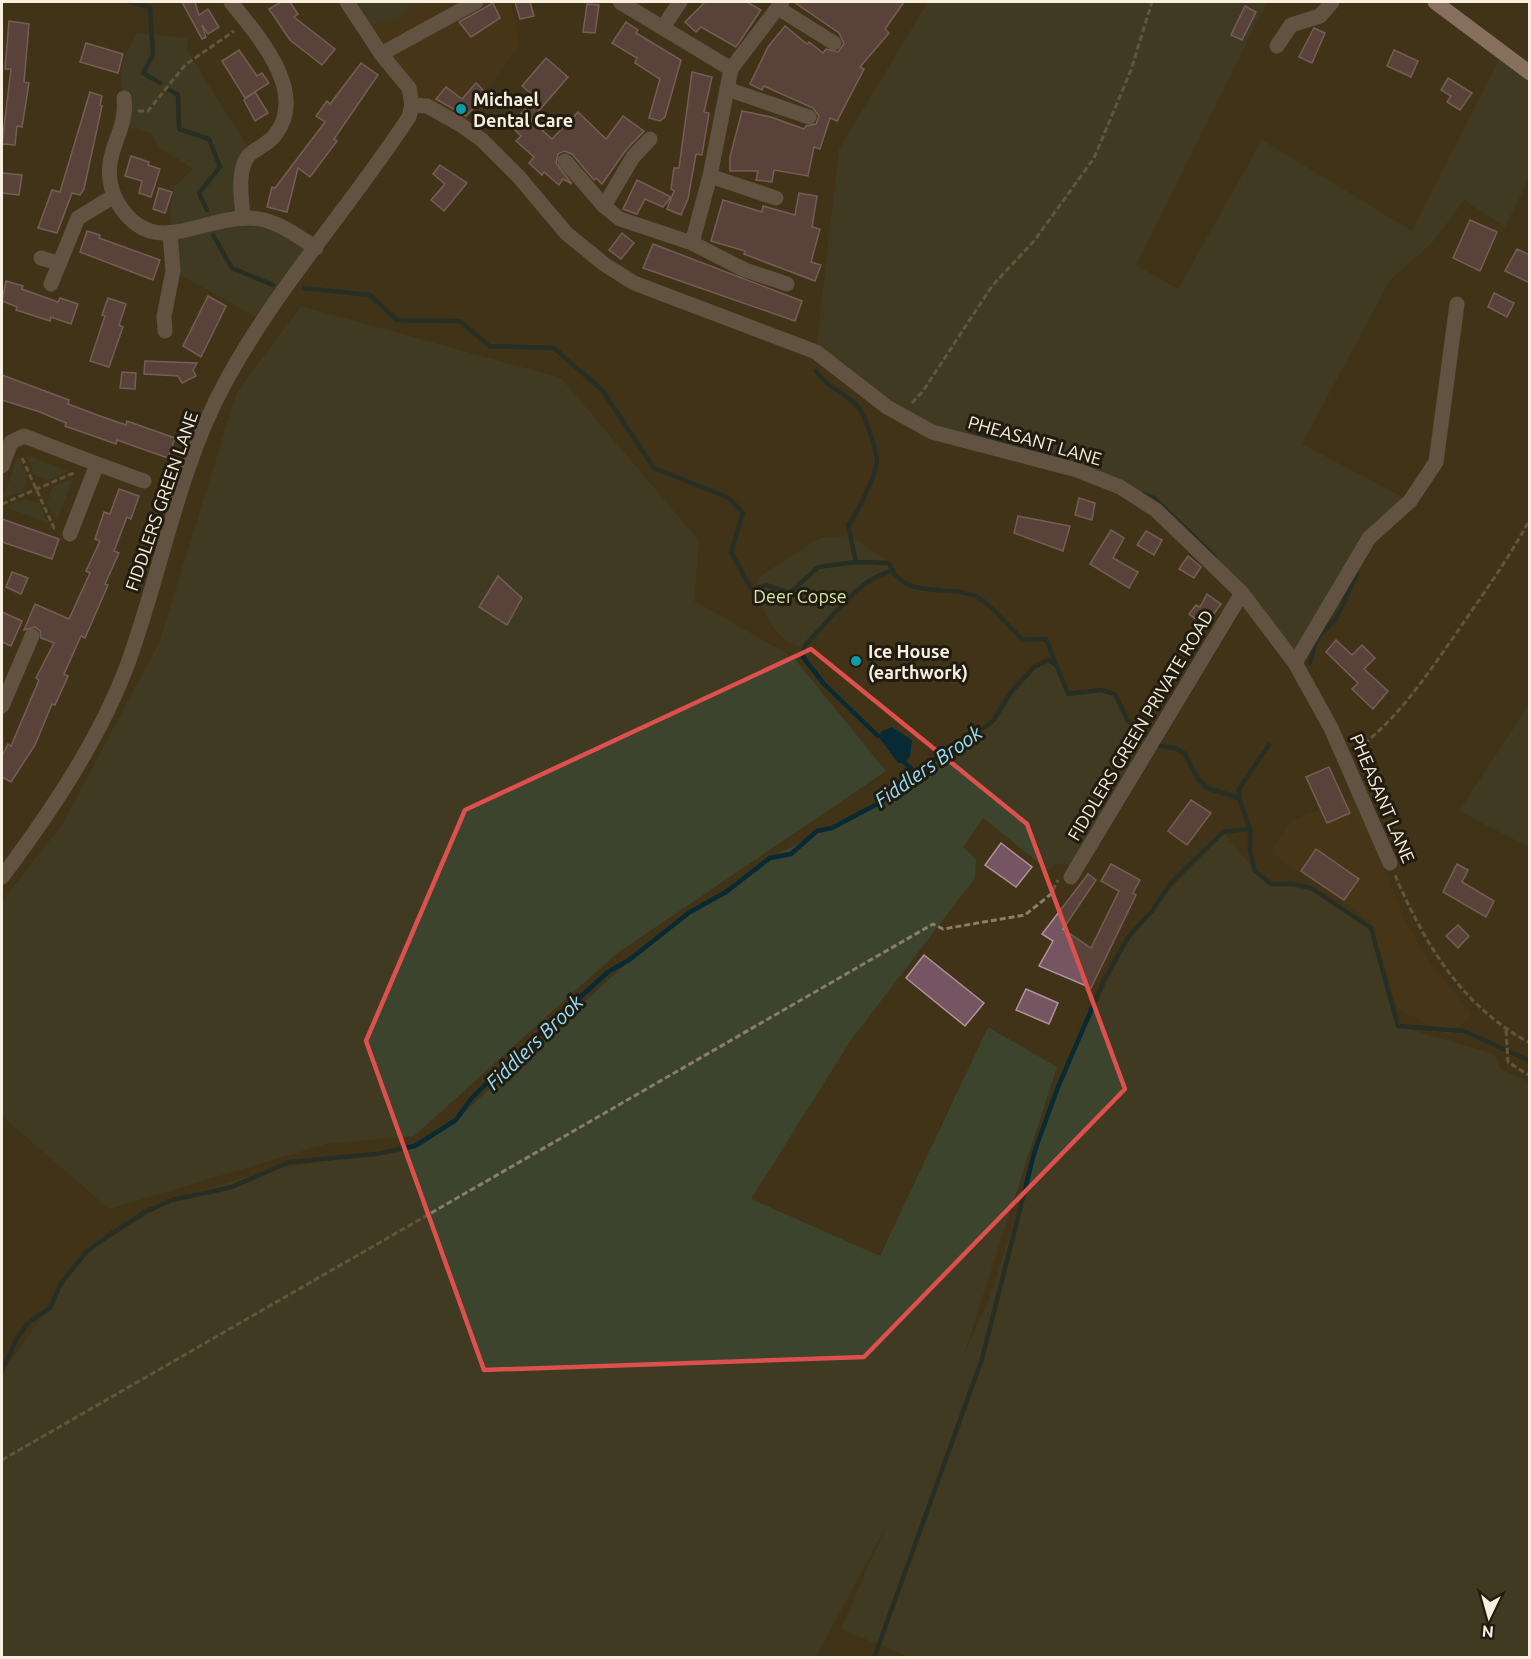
<svg xmlns="http://www.w3.org/2000/svg" width="1531" height="1659" font-family="Ubuntu,sans-serif">
  <style>
    .built { fill: #4c3b17 }
    .green { fill: #3d442d }
    .water { fill: #072a34 }
    .lines { fill: none; stroke-linecap: round; stroke-linejoin: round }
    .stream { stroke: #072a34; stroke-width: 4.5 }
    .building { fill: #755562; stroke: #b4909f; stroke-width: 1.5 }
    .path { stroke: #8a7e67; stroke-width: 3; stroke-dasharray: 6 3; stroke-linecap: butt }
    .minor { stroke: #887875; stroke-width: 15 }
    .major { stroke: #dbb9b4; stroke-width: 15 }
    .marked { fill: none; stroke: #dd504d; stroke-width: 4.5; stroke-linejoin: round }
    .culture-dot { fill: #0f9aa8; stroke: #221c10; stroke-width: 2 }
    .labels { text-anchor: middle; dominant-baseline: central; stroke-width: 6; stroke-linejoin: round; paint-order: stroke }
    .poi-label { font-size: 18px; font-weight: bold; fill: #f8efdf; stroke: #221c10; text-anchor: start }
    .street-label { font-size: 18px; fill: #f8efdf; stroke: #221c10 }
    .park-label { font-size: 18px; fill: #d3e6a8; stroke: #221c10 }
    .water-label { font-size: 20px; font-style: italic; fill: #94e0fc; stroke: #221c10 }
  </style>
  <rect width="100%" height="100%" fill="#413317"/>
  <g class="built">
    <polygon points="347,2 511,2 520,45 461,125 412,105"/>
    <polygon points="1356,795 1405,921 1431,965 1472,1014 1449,1035 1398,1009 1371,921 1270,852 1291,821"/>
  </g>
  <g class="green">
    <polygon points="355,2 422,2 390,21 370,24"/>
    <polygon points="928,2 1267,2 1136,265 1178,289 1262,140 1412,231 1503,52 1529,73 1529,178 1505,227 1464,200 1431,244 1390,280 1302,444 1410,501 1369,538 1295,663 1261,615 1120,487 932,432 816,352 839,149"/>
    <path d="M137,33L187,38L188,52L245,143L255,152L249,156L243,218L316,248L264,321L173,271L170,209L174,187L193,169L158,146L151,133L120,125C126,101 120,95 121,73C122,59 131,45 137,33Z"/>
    <polygon points="301,306 561,378 699,541 694,601 793,657 886,771 616,954 414,1136 326,1144 109,1209 2,1116 2,901 62,825 159,643 237,392"/>
    <polygon points="18,455 28,476 22,492 3,498"/>
    <polygon points="26,455 68,471 49,481 34,475"/>
    <polygon points="73,479 57,520 47,502 53,486"/>
    <polygon points="25,499 40,504 48,523 6,507"/>
    <path d="M850,536L889,563L892,571C859,577 825,624 804,649C796,645 785,641 779,634C767,622 753,593 760,576L820,538Z"/>
    <path d="M1049,660L1057,665L1068,694L1101,690L1115,694L1128,721L1149,737L1072,865L1054,864L1049,871L983,818L963,847L976,859L975,878L851,1040L751,1199L880,1256L988,1027L1057,1067L963,1357L989,1299L1058,1087L1129,936L1223,832L1255,871L1271,884L1311,888L1371,928L1398,1021L1408,1029L1494,1054L1500,1069L1529,1082V1657H909L841,1629L887,1524L816,1657L2,1658V1374L87,1251L172,1200L268,1170L415,1146L456,1120L643,948L770,858L918,782L903,784C912,777 919,769 928,763C945,753 981,734 993,720C1012,697 1021,672 1049,660Z"/>
    <polygon points="1529,705 1529,847 1459,811"/>
  </g>
  <polygon class="water" points="892,727 912,740 910,756 905,763 898,763 878,736 882,731"/>
  <g class="lines">
    <g class="stream">
      <polyline points="130,2 150,7 153,55 143,73 160,83"/>
      <polyline points="168,89 178,95 179,129 209,139 220,167 199,193 207,210"/>
      <polyline points="213,235 232,268 273,285"/>
      <path d="M304,288L370,295L397,320L460,321L489,346L554,348L603,391L654,468L729,498L743,513L731,552L752,590L766,585L790,593L818,567L856,562L889,563C902,602 948,582 979,598C992,605 1011,629 1023,640L1046,639L1068,694L1101,690L1115,694L1128,721L1160,746L1175,748L1185,754L1198,779L1207,788L1239,798L1250,829V851L1255,871L1271,884H1292L1311,888L1371,928L1398,1026L1464,1031L1530,1061"/>
      <path d="M816,371C827,388 844,391 857,406C865,413 877,452 877,462C875,476 857,515 848,525L856,562"/>
      <polyline points="969,430 1067,460"/>
      <polyline points="1143,494 1154,498 1215,557"/>
      <polyline points="1310,663 1316,640 1337,617 1357,574"/>
      <path d="M878,736L824,684L803,657L805,645C829,622 859,577 892,571"/>
      <polyline points="905,763 911,768 910,779"/>
      <polyline points="1239,798 1239,788 1269,745"/>
      <polyline points="2,1371 17,1338 30,1321 50,1308 61,1283 87,1251 108,1236 145,1212 172,1200 232,1187 289,1162 376,1154 415,1146 456,1120 471,1099 504,1066 608,972 629,960 690,912 726,892 770,858 791,854 817,831 832,828 881,802 925,765 960,745 993,721 1011,692 1034,667 1049,660 1056,665"/>
      <polyline points="874,1658 982,1359 1035,1150 1058,1087 1105,978 1129,936 1152,911 1170,884 1223,832 1250,829"/>
    </g>
  </g>
  <g class="building">
    <polygon points="182,2 195,2 199,15 208,9 219,27 208,34 202,25 206,37 202,39"/>
    <polygon points="281,2 290,2 298,14 294,17 335,49 322,65 290,40 269,9"/>
    <polygon points="515,2 530,2 534,16 520,19"/>
    <polygon points="705,2 747,2 761,10 736,47 701,27 696,32 685,22"/>
    <polygon points="794,2 904,2 885,29 889,33 860,67 864,69 837,121 830,118 820,149 814,147 808,176 774,170 772,182 756,180 758,171 730,171 730,157 742,111 771,117 804,129 806,126 816,124 819,116 813,108 764,86 762,90 750,84 768,47 785,26 807,44 809,42 823,53 826,49 838,52 844,44 839,33"/>
    <polygon points="493,3 500,18 471,37 459,22"/>
    <polygon points="587,4 599,5 595,33 583,32"/>
    <polygon points="1245,6 1256,12 1242,40 1231,35"/>
    <polygon points="9,21 29,24 24,82 29,83 22,127 17,126 15,145 2,144 11,69 5,69"/>
    <polygon points="626,22 638,30 636,33 681,60 665,117 660,121 649,118 660,79 635,63 637,58 612,43"/>
    <polygon points="1314,28 1325,33 1312,63 1299,57"/>
    <polygon points="86,43 123,54 118,73 80,62"/>
    <polygon points="239,50 257,76 262,73 269,83 245,98 222,61"/>
    <polygon points="1394,50 1418,61 1411,77 1387,66"/>
    <polygon points="546,58 568,77 531,120 552,139 578,112 606,139 623,116 644,131 626,150 602,184 596,178 594,180 572,154 564,151 558,154 556,163 572,184 563,179 559,185 544,172 542,175 529,163 534,157 516,141 521,136 510,125 536,98 522,86"/>
    <polygon points="361,63 378,75 334,139 337,141 310,177 298,168 287,212 267,207 272,187 275,188 325,122 316,116 327,101 330,104"/>
    <polygon points="692,72 712,77 705,108 704,112 709,113 702,155 696,154 688,199 681,215 667,209 674,191 671,189 674,168 679,168"/>
    <polygon points="1448,78 1472,93 1460,110 1447,102 1451,96 1441,90"/>
    <polygon points="476,83 487,94 466,116 436,99 446,87 462,99"/>
    <polygon points="90,92 102,96 100,105 102,106 84,189 80,195 72,193 57,233 38,228 52,190 60,192"/>
    <polygon points="255,92 268,113 255,121 244,100"/>
    <polygon points="131,156 149,162 148,165 160,169 151,197 139,193 142,181 125,176"/>
    <polygon points="440,165 467,183 444,211 431,200 445,184 433,174"/>
    <polygon points="2,173 22,175 19,195 2,193"/>
    <polygon points="637,180 671,197 663,207 645,199 637,214 631,212 623,209"/>
    <polygon points="159,188 172,192 165,213 153,209"/>
    <polygon points="799,193 817,196 812,227 820,229 811,262 821,265 815,281 744,254 745,251 711,241 723,200 762,212 763,206 795,215"/>
    <polygon points="1470,220 1497,232 1480,271 1453,258"/>
    <polygon points="87,231 100,235 99,238 160,260 153,280 80,252"/>
    <polygon points="622,233 634,243 621,259 609,250"/>
    <polygon points="653,244 802,301 795,321 643,268"/>
    <polygon points="1517,249 1530,255 1530,283 1505,271"/>
    <polygon points="6,281 23,286 22,289 58,302 60,298 78,304 71,324 51,317 50,321 16,310 17,307 2,301"/>
    <polygon points="1494,293 1514,303 1507,317 1488,307"/>
    <polygon points="208,296 226,306 201,357 183,346"/>
    <polygon points="108,298 126,304 119,325 123,327 109,367 90,361 105,316 102,315"/>
    <polygon points="145,361 197,363 193,370 196,376 182,383 178,376 144,374"/>
    <polygon points="122,372 136,373 135,389 120,388"/>
    <polygon points="2,375 69,400 68,404 100,416 126,425 127,421 175,438 168,458 117,440 116,444 65,426 66,423 40,412 2,400"/>
    <polygon points="119,489 139,496 131,519 127,517 114,551 119,553 105,584 108,585 85,638 81,636 64,674 68,676 55,705 52,704 35,745 11,782 2,777 2,756 8,744 11,746 39,680 36,678 54,643 41,638 40,631 35,627 24,630 35,604 69,619 90,573 86,571 100,541 95,539 104,512 110,514"/>
    <polygon points="1079,498 1095,503 1092,520 1075,515"/>
    <polygon points="1018,516 1070,526 1063,551 1014,533"/>
    <polygon points="2,519 59,539 52,559 2,542"/>
    <polygon points="1111,530 1124,538 1113,558 1138,572 1129,588 1090,564"/>
    <polygon points="1146,531 1162,540 1154,555 1137,545"/>
    <polygon points="1188,556 1201,567 1194,578 1179,569"/>
    <polygon points="12,572 28,578 21,594 6,587"/>
    <polygon points="498,576 522,598 507,625 479,607"/>
    <polygon points="1207,594 1221,604 1205,626 1189,614 1196,605 1200,607"/>
    <polygon points="2,612 22,621 11,646 2,642"/>
    <polygon points="1336,640 1352,655 1362,645 1375,658 1364,669 1388,691 1373,709 1352,689 1358,683 1326,652"/>
    <polygon points="1329,767 1350,813 1327,823 1306,777"/>
    <polygon points="1191,800 1211,813 1187,845 1168,831"/>
    <polygon points="1001,843 1032,867 1016,887 985,865"/>
    <polygon points="1316,849 1359,879 1344,900 1301,871"/>
    <polygon points="1111,864 1140,880 1133,893 1136,895 1091,988 1039,966 1053,941 1042,934 1088,874 1096,880 1063,929 1091,948 1119,891 1101,881"/>
    <polygon points="1457,864 1468,870 1462,882 1494,901 1486,917 1443,892"/>
    <polygon points="1458,925 1469,936 1458,948 1446,936"/>
    <polygon points="924,955 984,1003 965,1026 906,978"/>
    <polygon points="1026,989 1058,1003 1049,1024 1016,1010"/>
  </g>
  <g class="lines">
    <g class="path">
      <polyline points="138,111 148,111 185,65 234,31"/>
      <polyline points="912,403 923,391 992,286 1034,241 1094,158 1131,70 1152,2"/>
      <polyline points="22,458 54,528 57,529"/>
      <polyline points="2,504 76,472"/>
      <path d="M1357,749C1397,720 1427,675 1455,635C1481,597 1508,560 1530,519"/>
      <path d="M1395,875C1424,943 1462,1007 1530,1043"/>
      <polyline points="1506,1030 1508,1062 1530,1076"/>
      <polyline points="2,1460 933,924 943,929 1025,915 1051,894 1058,880"/>
    </g>
    <g class="minor">
      <path d="M231,2C257,35 309,92 275,135C268,144 257,148 249,155C236,170 242,200 243,218"/>
      <polyline points="620,2 731,69 782,2"/>
      <polyline points="778,8 834,43"/>
      <polyline points="663,27 680,2"/>
      <polyline points="1277,46 1291,25 1320,16 1332,2"/>
      <polyline points="381,54 476,2"/>
      <polyline points="727,89 809,117"/>
      <polyline points="412,105 427,106 461,125 482,140 519,177 566,233 604,264 634,283 816,352 887,407 932,432 1077,470 1120,487 1156,510 1242,593 1295,663 1331,728 1390,863"/>
      <polyline points="650,139 633,157 604,206 620,219 692,243 745,270 787,284"/>
      <polyline points="565,161 604,206"/>
      <polyline points="710,176 776,198"/>
      <path d="M114,196C98,153 129,134 124,98"/>
      <polyline points="692,243 710,176 731,69"/>
      <polyline points="41,258 58,263"/>
      <path d="M51,284L78,218L114,196C149,264 197,217 249,218C274,218 296,235 316,248"/>
      <polyline points="165,331 164,316 173,271 170,234"/>
      <polyline points="97,464 144,481"/>
      <polyline points="2,466 11,442 24,436 97,464 70,534"/>
      <polyline points="1295,663 1369,538 1410,501 1436,462 1457,304"/>
      <polyline points="2,706 32,636"/>
      <path d="M2,877C50,813 100,739 128,663C162,570 178,468 226,381C277,287 351,206 409,117L412,105L409,88L381,54L347,2"/>
      <polyline points="1071,877 1242,593"/>
    </g>
    <polyline class="major" points="1435,2 1530,73"/>
  </g>
  <path d="M0 0H1531V1659H0ZM811,649L1027,824L1125,1089L864,1357L484,1370L366,1041L465,810Z" fill="#413317" fill-opacity=".55" fill-rule="evenodd"/>
  <path class="marked" d="M811,649L1027,824L1125,1089L864,1357L484,1370L366,1041L465,810Z"/>
  <g class="culture-dot">
    <circle cx="461" cy="109" r="6"/>
    <circle cx="856" cy="661" r="6"/>
  </g>
  <g class="labels">
    <g class="poi-label">
      <text x="473" y="99">Michael<tspan x="473" dy="21">Dental Care</tspan></text>
      <text x="868" y="651">Ice House<tspan x="868" dy="21">(earthwork)</tspan></text>
    </g>
    <g class="street-label">
      <text transform="translate(1035 440) rotate(16)">PHEASANT LANE</text>
      <text transform="translate(161 501) rotate(-71)">FIDDLERS GREEN LANE</text>
      <text transform="translate(1140 725) rotate(-59)">FIDDLERS GREEN PRIVATE ROAD</text>
      <text transform="translate(1383 798) rotate(67)">PHEASANT LANE</text>
    </g>
    <g class="park-label">
      <text x="800" y="596">Deer Copse</text>
    </g>
    <g class="water-label">
      <text transform="translate(928 766) rotate(-35)">Fiddlers Brook</text>
      <text transform="translate(534 1042) rotate(-44)">Fiddlers Brook</text>
    </g>
  </g>
  <rect width="1531" height="1659" fill="none" stroke="#f8efdf" stroke-width="6"/>
  <g transform="translate(1489 1617) rotate(185)" stroke="#221c10" stroke-width="4.5" paint-order="stroke">
  <path d="M0-4.5L10 22L0 15L-10 22Z" fill="#f8efdf"/>
  <text y="-9" font-size="16" font-weight="bold" text-anchor="middle" fill="#f8efdf">N</text>
  </g>
</svg>
